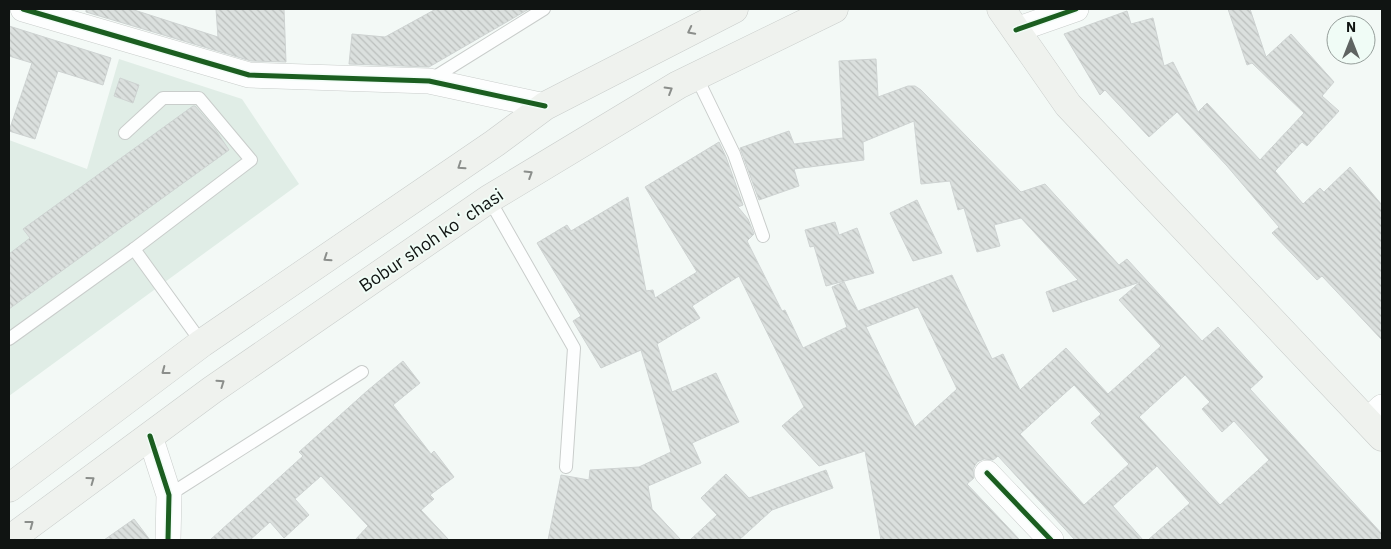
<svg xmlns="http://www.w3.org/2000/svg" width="1391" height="549" font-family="'IBM Plex Sans',sans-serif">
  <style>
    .built { fill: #e0ede6 }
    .building { fill: url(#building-back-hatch); stroke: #ced3d2; fill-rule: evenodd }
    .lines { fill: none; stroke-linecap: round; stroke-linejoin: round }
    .service-casing { stroke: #c9cdcb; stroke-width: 14 }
    .minor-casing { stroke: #c9cdcb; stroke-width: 26 }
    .secondary-casing { stroke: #c9cdcb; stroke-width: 29 }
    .service { stroke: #fdfefe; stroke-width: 12 }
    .minor { stroke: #fdfefe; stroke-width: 25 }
    .secondary { stroke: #eff2ee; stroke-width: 28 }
    .cycleway-casing { stroke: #f0fcf6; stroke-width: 8 }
    .cycleway { stroke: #1b5e20; stroke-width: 5 }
    .oneway { stroke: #8b8e8b }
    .labels { text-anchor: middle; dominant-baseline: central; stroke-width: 4; stroke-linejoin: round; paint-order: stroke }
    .street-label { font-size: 18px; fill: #101412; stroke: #f0fcf6 }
  </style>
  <defs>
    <pattern id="building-back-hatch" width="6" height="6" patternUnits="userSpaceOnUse" patternTransform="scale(1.25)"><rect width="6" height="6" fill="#dbe0de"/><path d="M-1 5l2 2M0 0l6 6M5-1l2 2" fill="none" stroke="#bbbfbd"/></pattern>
  </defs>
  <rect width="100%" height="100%" fill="#f3f9f6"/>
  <polygon class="built" points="119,59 242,99 299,184 9,396 9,140 87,169"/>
  <g class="building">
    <polygon points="86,9 131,9 218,37 216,9 284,9 286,62 251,61 86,12"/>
    <polygon points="436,9 529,9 429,67 349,64 352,34 385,37"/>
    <polygon points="1228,9 1250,9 1266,57 1291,34 1334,82 1322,96 1339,111 1307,146 1302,142 1275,171 1303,204 1320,188 1324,192 1350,167 1382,205 1382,340 1322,276 1317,280 1272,233 1279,227 1227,166 1177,112 1149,137 1105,90 1100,95 1064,34 1127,11 1131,24 1153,18 1164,66 1173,62 1198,112 1207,103 1260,160 1304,113 1252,63 1247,65"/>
    <polygon points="9,26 111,58 103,85 58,71 35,139 9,131 32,63 9,56"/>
    <path d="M876,59L878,97L908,86H915L921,90L1021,192L1045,184L1119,265L1127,259L1202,341L1218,327L1263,377L1250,389L1382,534V540H1148L1190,503L1157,466L1113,506L1143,540H1075L998,456L993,460L984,459L977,462L973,469L974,478L967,484L1020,540H881L865,451L819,466L782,426L804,407L739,276L692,306L700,318L657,344L672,392L716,373L739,422L692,443L701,463L648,486L652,509L681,540H548L561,475L589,480L590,470L639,467L671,452L641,350L601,368L573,321L581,316L537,243L567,225L571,231L628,197L646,291L653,290L655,298L697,272L645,187L719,142L726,157L743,205L738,207L748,219L754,234L747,241L782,311L785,310L803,348L847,327L832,287L844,282L858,311L952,275L992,359L1003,354L1020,390L1066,348L1108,394L1161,346L1119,300L1140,282L1053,312L1046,292L1078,280L1021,218L994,225L1000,246L977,252L964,208L958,210L950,181L921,184L914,121L863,142L864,160L794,169L799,186L759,200L740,148L789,131L794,144L843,138L839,61ZM918,307L957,389L915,427L866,327ZM1185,375L1210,402L1202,409L1222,432L1234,421L1269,460L1220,505L1139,417ZM1074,385L1101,414L1091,423L1129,464L1084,505L1020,434Z"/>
    <polygon points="120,78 139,85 133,103 114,96"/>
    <polygon points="193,106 195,106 215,129 229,150 9,309 9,254 30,238 23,229"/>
    <polygon points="917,200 942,253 913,261 890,213"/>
    <polygon points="835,222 839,235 857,228 874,273 826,286 814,246 810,247 805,230"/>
    <polygon points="403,361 420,383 393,405 431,454 434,451 454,477 430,495 434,499 421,510 449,540 355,540 368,526 321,476 295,499 309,515 284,538 270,522 250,540 210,540 303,456 299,452 367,391"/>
    <polygon points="826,470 833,488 772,510 739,540 690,540 717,515 701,498 726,474 749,498"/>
    <polygon points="134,519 150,540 104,540"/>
  </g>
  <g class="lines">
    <g class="service-casing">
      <g id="service">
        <polyline points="696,76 734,154 763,236"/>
        <polyline points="430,80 544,9"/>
        <polyline points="489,199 574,348 566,467"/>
        <polyline points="134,249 202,343"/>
        <polyline points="9,339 134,249 251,160 199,98 163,98 125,133"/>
        <polyline points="169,495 362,372"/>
      </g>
    </g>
    <g class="minor-casing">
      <g id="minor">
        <polyline points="23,9 249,75 429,81 545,106"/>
        <polyline points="1016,30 1076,9"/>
        <polyline points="1367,421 1382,407"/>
        <polyline points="150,436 169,495 168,540"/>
        <polyline points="987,473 1051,540"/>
      </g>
    </g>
    <g class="secondary-casing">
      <g id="secondary">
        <polyline points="1001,9 1068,105 1382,437"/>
        <polyline points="9,488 202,343 495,143 545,106 734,9"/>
        <polyline points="9,540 212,390 489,199 678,85 834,9"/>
      </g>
    </g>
    <use href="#service" class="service"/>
    <use href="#minor" class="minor"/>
    <use href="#secondary" class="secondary"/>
    <g class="cycleway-casing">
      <g id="cycleway">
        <polyline points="23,9 249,75 429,81 545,106"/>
        <polyline points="1016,30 1076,9"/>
        <polyline points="150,436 169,495 168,540"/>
        <polyline points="987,473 1051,540"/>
      </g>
    </g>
    <use href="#cycleway" class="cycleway"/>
  </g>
  <defs><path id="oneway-chevron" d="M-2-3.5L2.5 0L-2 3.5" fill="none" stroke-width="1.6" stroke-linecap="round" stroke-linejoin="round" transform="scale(1.25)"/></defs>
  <g class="oneway">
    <use href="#oneway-chevron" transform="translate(691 31) rotate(153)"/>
    <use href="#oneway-chevron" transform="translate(669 90) rotate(-31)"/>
    <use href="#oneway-chevron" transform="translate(461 166) rotate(146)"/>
    <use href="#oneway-chevron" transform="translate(529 174) rotate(-32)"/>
    <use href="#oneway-chevron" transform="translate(327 258) rotate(146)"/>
    <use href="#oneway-chevron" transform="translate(165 371) rotate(143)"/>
    <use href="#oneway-chevron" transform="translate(221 383) rotate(-35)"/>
    <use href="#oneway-chevron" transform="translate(91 480) rotate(-36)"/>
    <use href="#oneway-chevron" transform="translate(30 524) rotate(-37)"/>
  </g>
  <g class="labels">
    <g class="street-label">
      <text transform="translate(431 240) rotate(-34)">Bobur shoh koʻchasi</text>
    </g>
  </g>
  <rect width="1391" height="549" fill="none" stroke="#101412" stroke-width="20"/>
  <g transform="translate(1351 40)"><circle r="24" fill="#f0fcf6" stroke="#969f9b"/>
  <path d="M0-4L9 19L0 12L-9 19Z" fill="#5f6462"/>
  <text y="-8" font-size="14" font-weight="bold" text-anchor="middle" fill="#101412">N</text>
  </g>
</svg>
